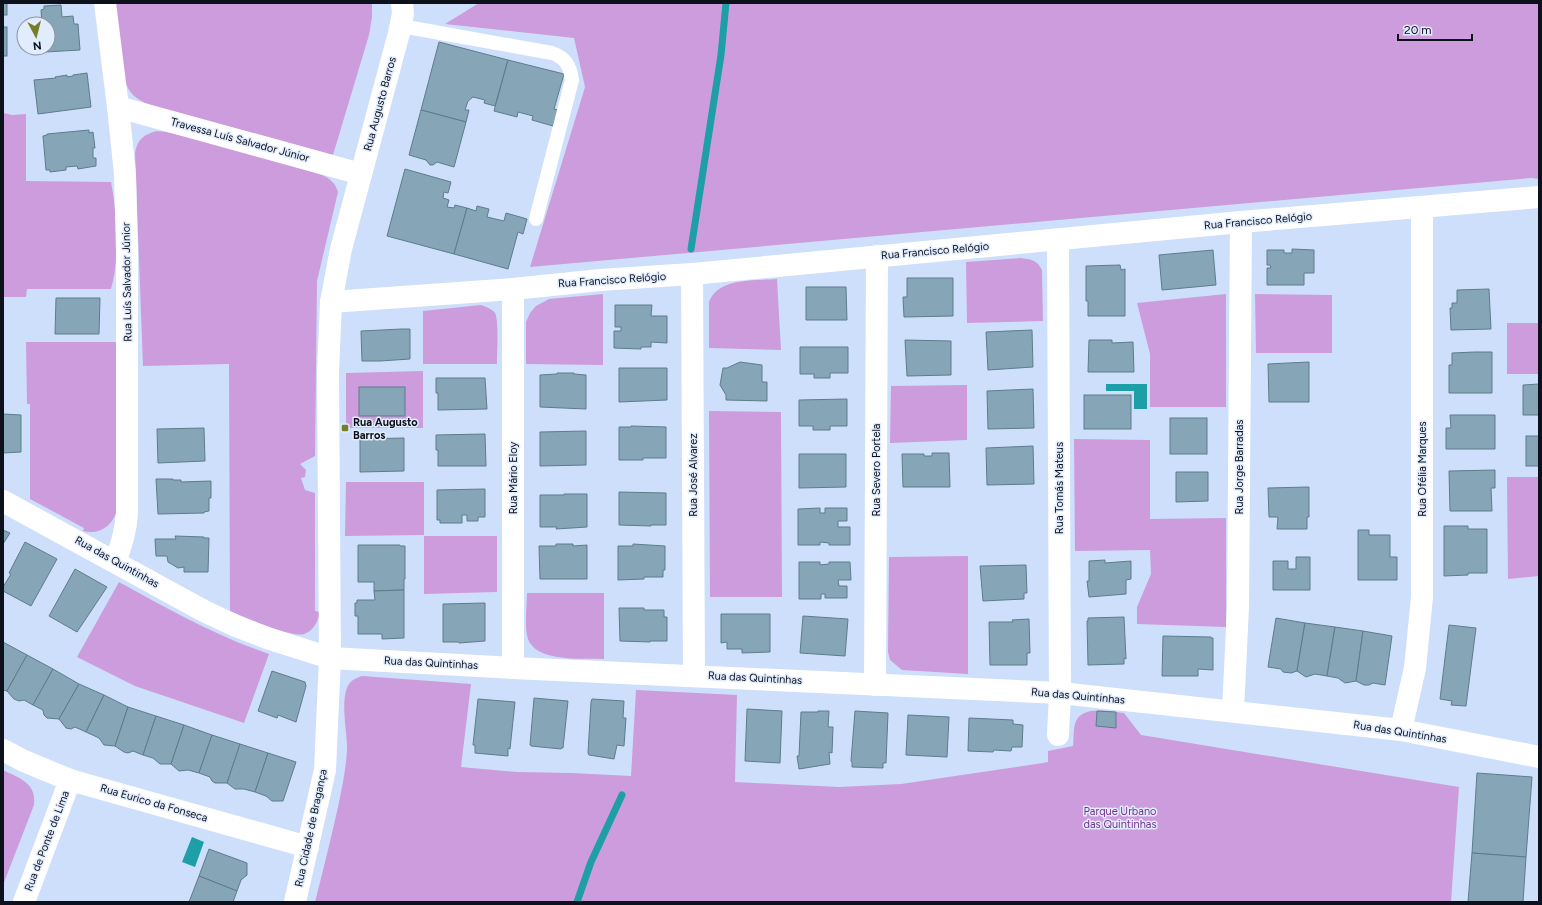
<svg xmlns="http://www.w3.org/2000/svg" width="1542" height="905" font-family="Figtree,sans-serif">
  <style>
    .green { fill: #cd9cdd }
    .water { fill: #1e9ea6 }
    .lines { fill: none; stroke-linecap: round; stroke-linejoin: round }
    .stream { stroke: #1e9ea6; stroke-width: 7 }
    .building { fill: #86a5b6; stroke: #5d7c8b }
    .service { stroke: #fff; stroke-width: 14 }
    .minor { stroke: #fff; stroke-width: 22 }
    .poi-dot { fill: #757d28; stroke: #e1ecfd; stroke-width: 1.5 }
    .labels { text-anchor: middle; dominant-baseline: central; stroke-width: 3; stroke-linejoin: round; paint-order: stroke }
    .street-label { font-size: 11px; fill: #0c111b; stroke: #e1ecfd }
    .poi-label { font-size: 11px; font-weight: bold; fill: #0c111b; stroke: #e1ecfd; text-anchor: start }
    .park-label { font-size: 11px; fill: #79308e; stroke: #e1ecfd }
  </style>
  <rect width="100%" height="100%" fill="#cedffb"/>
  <g class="green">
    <path d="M115,3H372V17L369,35L333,155L150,105C135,99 128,93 124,77Z"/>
    <polygon points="479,3 1539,3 1539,179 1531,178 530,267 585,87 574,38 445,24"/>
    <path d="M3,113L12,115L26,114V181L111,182C117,212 120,259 111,289H27L26,297H3Z"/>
    <path d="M157,131L166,132L213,143L322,175C331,179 335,183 338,192L317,281L315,456L300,464L306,470L305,477L301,478L305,490L315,493V611L320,612C318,621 314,631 304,634C290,638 245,617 230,611L229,364L143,366L135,153C137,140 144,134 157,131Z"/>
    <path d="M1020,258C1031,259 1037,260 1042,270L1043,321L967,323L966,262Z"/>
    <path d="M777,279L781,350L709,348V302C718,277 755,281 777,279Z"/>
    <polygon points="603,294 603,365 526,364 526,322 530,313 536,306 549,299"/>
    <polygon points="1226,294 1226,407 1150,407 1150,354 1137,303"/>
    <polygon points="1255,294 1332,295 1332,353 1256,353"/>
    <path d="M481,305C486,307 492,309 495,313C499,320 497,354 497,364H423V311Z"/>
    <rect x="1507" y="323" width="32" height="51"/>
    <path d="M26,342H116L117,511C111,527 100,535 83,531L84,528L30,499V404H27Z"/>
    <polygon points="423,371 423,428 346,428 346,373"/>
    <polygon points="967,385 967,440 890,443 891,386"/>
    <polygon points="709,411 781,412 782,597 710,597"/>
    <polygon points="1074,439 1150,440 1150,519 1226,518 1226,627 1137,624 1137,607 1151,574 1150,550 1075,551"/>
    <polygon points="1507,477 1539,477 1539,576 1508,579"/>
    <polygon points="346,482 424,482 424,535 345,536"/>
    <polygon points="424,536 497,536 497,592 424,594"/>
    <polygon points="968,556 968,674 902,670 890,660 888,652 889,557"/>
    <path d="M119,582C168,609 216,636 269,654L244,723L135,686L77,657Z"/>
    <path d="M527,593H604V659C583,658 537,663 528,639C524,627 527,606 527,593Z"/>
    <path d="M362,676L471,684L461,767L517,772L572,773L631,776L636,690L737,695L735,782L839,787L901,784L1043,763L1048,762V751L1073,746C1074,739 1073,730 1075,724C1081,704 1109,712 1124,713L1141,735L1459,787L1451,902H315C323,870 331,839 338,807C342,788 346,769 347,750C348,733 337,691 353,680C356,678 359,677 362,676Z"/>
    <path d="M3,770C19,778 37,783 34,805L3,885Z"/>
  </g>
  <g class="water">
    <polygon points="1106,384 1147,384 1147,409 1134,409 1134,391 1106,391"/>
    <polygon points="192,837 204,842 195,867 182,862"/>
  </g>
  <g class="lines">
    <g class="stream">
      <polyline points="691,249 721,55 726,3"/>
      <polyline points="577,902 591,862 622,795"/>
    </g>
  </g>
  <g class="building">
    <rect x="3" y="3" width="4" height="12"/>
    <polygon points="61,5 62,17 73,16 74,24 78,24 80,50 45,52 44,48 48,48 48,24 42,24 41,10 44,9 44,6"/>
    <rect x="3" y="27" width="4" height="29"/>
    <polygon points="439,42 508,60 495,106 484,103 485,100 473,97 468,101 465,110 469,110 466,122 421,110"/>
    <polygon points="508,60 564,74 554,109 558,110 553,126 532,120 533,116 518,112 517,117 494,111"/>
    <polygon points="87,73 91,107 38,114 34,80 56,78 55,77 67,75 67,77 73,76 73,75"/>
    <polygon points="421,110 466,122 454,167 437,162 433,165 430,165 426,160 409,155"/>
    <polygon points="89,130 89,133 93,132 95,148 93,148 93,158 96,158 96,166 78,169 77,166 66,167 66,170 50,172 50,170 46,170 43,136 47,135 47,134"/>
    <polygon points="405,169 451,182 448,193 444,192 443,198 449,200 447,207 454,208 455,205 467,208 454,254 387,236"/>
    <polygon points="477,206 489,209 487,217 504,221 506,213 527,219 523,234 518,232 508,269 454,254 467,208 476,211"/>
    <polygon points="1292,249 1314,250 1314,273 1304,273 1304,285 1267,285 1267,268 1271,268 1270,265 1267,265 1267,250 1284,250 1284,253 1292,253"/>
    <polygon points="1213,250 1216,285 1162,290 1159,255"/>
    <polygon points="1120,265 1121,270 1125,269 1125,316 1088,316 1088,301 1086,301 1086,266"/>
    <polygon points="907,278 953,278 953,316 904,317 903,297 907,297"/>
    <polygon points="806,287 846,287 847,320 806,320"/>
    <polygon points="1489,289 1491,329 1451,330 1450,308 1452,308 1452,303 1457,303 1457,290"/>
    <polygon points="56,298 100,298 99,334 55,334"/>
    <polygon points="615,305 652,305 651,316 667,316 667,343 651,342 651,347 641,347 641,349 614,348 614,331 621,331 621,327 615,327"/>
    <polygon points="402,329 410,329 410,359 380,361 362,361 361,331"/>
    <polygon points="1032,330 1033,367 988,370 986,332"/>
    <polygon points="905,340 951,341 951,375 907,376"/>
    <polygon points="1089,340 1112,340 1112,343 1133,342 1134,372 1088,372"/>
    <polygon points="800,347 848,347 848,373 830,373 830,378 814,378 814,374 800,374"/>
    <polygon points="1475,352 1492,352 1492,393 1449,393 1449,365 1452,365 1452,353"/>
    <polygon points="740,362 762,365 762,382 767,382 767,401 726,400 726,395 720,385 723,368 727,368"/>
    <polygon points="1309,362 1309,402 1269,402 1268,364"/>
    <polygon points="619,368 667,368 667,400 619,402"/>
    <polygon points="557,373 574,373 574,374 586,375 586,409 540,407 540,375 557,374"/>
    <polygon points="436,378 485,378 487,409 438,410 438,393 436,393"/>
    <polygon points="1539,384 1539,415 1523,415 1523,385"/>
    <rect x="359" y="387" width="46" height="29"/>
    <polygon points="1033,389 1034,428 988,429 987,391"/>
    <rect x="1084" y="395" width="47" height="34"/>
    <polygon points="847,399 847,426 830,426 830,430 813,430 813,426 799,426 799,400"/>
    <polygon points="3,414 21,415 21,452 3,453"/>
    <polygon points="1450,415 1495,415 1495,449 1446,449 1446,428 1451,428"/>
    <rect x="1170" y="418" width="37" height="36"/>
    <polygon points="631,426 666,427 666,458 643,458 643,460 619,460 619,427 631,427"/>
    <polygon points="204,428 205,461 158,463 157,429"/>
    <polygon points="586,431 586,465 540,466 540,432"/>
    <polygon points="485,434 486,466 438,466 438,450 436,450 436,435"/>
    <rect x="1526" y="436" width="13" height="30"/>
    <polygon points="404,438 404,471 360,472 360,439"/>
    <polygon points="1033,446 1034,484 987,485 986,448"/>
    <polygon points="932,453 949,453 950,487 903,487 902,454 924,454 924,456 932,456"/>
    <polygon points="799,454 846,454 846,487 799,488"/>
    <polygon points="1495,470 1495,488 1491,488 1492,511 1450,511 1449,471"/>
    <polygon points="1176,472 1208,472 1208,501 1176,502"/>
    <polygon points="156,479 173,479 173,480 181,480 181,482 211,481 211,498 209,498 209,511 204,512 204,513 158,514"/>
    <polygon points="1309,487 1309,517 1307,517 1307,529 1277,529 1278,517 1269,517 1268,488"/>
    <polygon points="485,489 485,517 478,517 478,521 467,521 467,515 462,515 462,523 440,523 440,520 437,520 437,490"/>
    <polygon points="619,492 666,493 666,525 651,525 651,526 619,525"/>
    <polygon points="564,494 587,494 587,527 556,529 557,527 540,527 540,495 564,495"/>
    <polygon points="820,508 820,513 825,513 825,508 847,508 847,521 838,521 838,527 850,527 850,545 829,545 829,543 820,542 820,545 798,545 798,509"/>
    <polygon points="1444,526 1468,526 1468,529 1487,529 1487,573 1468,573 1468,575 1444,576"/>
    <polygon points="3,530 10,533 3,544"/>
    <polygon points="1358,530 1369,530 1369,535 1390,535 1390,557 1397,557 1397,580 1358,580"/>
    <polygon points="175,536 204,537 204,538 209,538 208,572 184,572 184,567 178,568 168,562 167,556 156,556 155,539 176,539"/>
    <polygon points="25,542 57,559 31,606 3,591 3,587 11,574 9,573"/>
    <polygon points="556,544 573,544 573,546 587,545 587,579 540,579 539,546 556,546"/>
    <polygon points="633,544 665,546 665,570 663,570 663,577 644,577 644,579 618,580 618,546 633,546"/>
    <polygon points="358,545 400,545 400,546 405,546 405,579 404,579 404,590 374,591 374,582 358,582"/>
    <polygon points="1296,557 1310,557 1310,590 1273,590 1273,561 1288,561 1288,569 1296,569"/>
    <polygon points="1105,560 1105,563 1131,561 1131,579 1126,580 1126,594 1089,597 1087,581 1089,581 1089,561"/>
    <polygon points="799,562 820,562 820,565 829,564 829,562 850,562 851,580 838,580 839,586 847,586 847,598 825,598 825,594 821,594 821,599 799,599"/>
    <polygon points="1026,565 1027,593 1024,593 1024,599 983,601 980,566"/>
    <polygon points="75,569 107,587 77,632 49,616"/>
    <polygon points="404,590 404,638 382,639 382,634 358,634 358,616 355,616 355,603 357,603 357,600 375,600 374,591"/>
    <polygon points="485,603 485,641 459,643 459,642 443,642 443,604"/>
    <polygon points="619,608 644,608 644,610 664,610 664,617 667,617 667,641 650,641 650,642 620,641"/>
    <polygon points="721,614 770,614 770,652 742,653 742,649 727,649 727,642 721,643"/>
    <polygon points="803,616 848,619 845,656 800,653"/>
    <polygon points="1124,617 1126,659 1124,658 1124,664 1088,665 1087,621 1088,621 1088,618"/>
    <polygon points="1276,618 1305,623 1297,671 1291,673 1283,672 1281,669 1268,667"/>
    <polygon points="1029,619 1030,653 1027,653 1027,665 990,665 989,622 1013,622 1012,620"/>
    <polygon points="1305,623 1335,627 1327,676 1315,674 1306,677 1297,671"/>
    <polygon points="1449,625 1476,628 1466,706 1451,705 1452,701 1440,699"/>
    <polygon points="1335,627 1363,631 1356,681 1345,683 1338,678 1327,676"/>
    <polygon points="1363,631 1392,636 1385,685 1373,683 1369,685 1364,685 1356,681"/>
    <polygon points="1163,636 1211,637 1211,638 1213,638 1213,670 1198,669 1198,676 1162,676"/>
    <polygon points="3,642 27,655 7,691 3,690"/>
    <polygon points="27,655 53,669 33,705 24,700 19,701 14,699 7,691"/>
    <polygon points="53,669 79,684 59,719 47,718 44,715 43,710 33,705"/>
    <polygon points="272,671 305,682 306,686 296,722 278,715 277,718 258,711"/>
    <polygon points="79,684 104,695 86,732 75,727 71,729 66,728 59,719"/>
    <polygon points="104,695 128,707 115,746 104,745 99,738 86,732"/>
    <polygon points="534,698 568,701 563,748 561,748 561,749 531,746 531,745 530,745"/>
    <polygon points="478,699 515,702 510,749 508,748 508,756 475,753 475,745 473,745"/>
    <polygon points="592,699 624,701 623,718 626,718 624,746 617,745 614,759 589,755 588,753 591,702"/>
    <polygon points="128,707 156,716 143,755 133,751 128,753 124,752 115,746"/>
    <polygon points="747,709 782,711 780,763 745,761"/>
    <polygon points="818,711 829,711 828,727 833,727 832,753 829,752 830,764 799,769 797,756 799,756 801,712 818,712"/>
    <polygon points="855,711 888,713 886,763 883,763 883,768 852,767 852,762 851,761"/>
    <polygon points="1097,711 1116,712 1116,728 1096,726"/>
    <polygon points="908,715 949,717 947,757 906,755"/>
    <polygon points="156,716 184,725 171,764 160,764 153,758 143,755"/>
    <polygon points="969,718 1013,720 1013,724 1023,725 1022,747 1012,747 1011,751 994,750 993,752 968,751"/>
    <polygon points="184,725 212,735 199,773 188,770 179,771 171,764"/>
    <polygon points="212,735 240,744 227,783 215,783 212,781 210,777 199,773"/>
    <polygon points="240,744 268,753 255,792 244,789 235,789 227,783"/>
    <polygon points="268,753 296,762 283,801 272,801 266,796 255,792"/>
    <polygon points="1477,773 1532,777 1526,857 1472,853"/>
    <polygon points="209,849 247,863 247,875 241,880 237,891 199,876"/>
    <polygon points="1472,853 1526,857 1523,902 1468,902"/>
    <polygon points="199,876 237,891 233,902 189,902"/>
  </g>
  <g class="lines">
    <path class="service" d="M401,26L552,53C566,58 570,66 572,80L536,219"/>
    <g class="minor">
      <path d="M105,3L118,107L125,174L127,251V513C126,530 122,545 115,561"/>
      <polyline points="118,107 361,174"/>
      <polyline points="692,274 694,675"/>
      <polyline points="331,302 513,289 600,280 692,274 1241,222 1539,197"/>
      <polyline points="3,501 204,611 236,626 267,638 330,658 513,668 1060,693 1401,730 1539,757"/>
      <polyline points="513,668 513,289"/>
      <polyline points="875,685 877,256"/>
      <polyline points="1233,711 1238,607 1241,222"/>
      <polyline points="1401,730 1415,668 1422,597 1422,207"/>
      <polyline points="1058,735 1060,693 1058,240"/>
      <polyline points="3,750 24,761 70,780 308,847"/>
      <polyline points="24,902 70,780"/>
      <polyline points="295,902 325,770 330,658 328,373 331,302 341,249 399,33 403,14 402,3"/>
    </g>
  </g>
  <rect class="poi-dot" x="341" y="424" width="8" height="8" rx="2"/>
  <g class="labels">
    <g class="street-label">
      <text transform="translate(380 104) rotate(-75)">Rua Augusto Barros</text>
      <text transform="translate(240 140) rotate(15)">Travessa Luís Salvador Júnior</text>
      <text transform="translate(1258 221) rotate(-5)">Rua Francisco Relógio</text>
      <text transform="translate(935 251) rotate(-5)">Rua Francisco Relógio</text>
      <text transform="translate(612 280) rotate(-4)">Rua Francisco Relógio</text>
      <text transform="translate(127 282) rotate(-91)">Rua Luís Salvador Júnior</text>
      <text transform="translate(1239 467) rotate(-90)">Rua Jorge Barradas</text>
      <text transform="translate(1422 469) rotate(-90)">Rua Ofélia Marques</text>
      <text transform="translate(876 470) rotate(-90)">Rua Severo Portela</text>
      <text transform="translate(693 475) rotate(-90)">Rua José Alvarez</text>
      <text transform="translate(513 478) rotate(-90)">Rua Mário Eloy</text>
      <text transform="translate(1059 488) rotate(-90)">Rua Tomás Mateus</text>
      <text transform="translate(117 562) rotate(29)">Rua das Quintinhas</text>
      <text transform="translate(431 663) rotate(3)">Rua das Quintinhas</text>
      <text transform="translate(755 678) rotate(3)">Rua das Quintinhas</text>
      <text transform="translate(1078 696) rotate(5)">Rua das Quintinhas</text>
      <text transform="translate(1400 732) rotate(9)">Rua das Quintinhas</text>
      <text transform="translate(154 803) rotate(16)">Rua Eurico da Fonseca</text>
      <text transform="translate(311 828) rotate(-78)">Rua Cidade de Bragança</text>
      <text transform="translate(47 841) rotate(-69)">Rua de Ponte de Lima</text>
    </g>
    <g class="poi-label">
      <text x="353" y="422">Rua Augusto<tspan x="353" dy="13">Barros</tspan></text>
    </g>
    <g class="park-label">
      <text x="1120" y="811">Parque Urbano<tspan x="1120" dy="13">das Quintinhas</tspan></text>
    </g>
  </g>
  <rect width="1542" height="905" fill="none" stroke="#0c111b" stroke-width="8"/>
  <g transform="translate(36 36) rotate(173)"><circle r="19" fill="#e1ecfd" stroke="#8c94a3"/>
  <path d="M0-3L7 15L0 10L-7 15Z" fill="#757d28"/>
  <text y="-6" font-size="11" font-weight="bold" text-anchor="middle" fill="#0c111b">N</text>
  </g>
  <path d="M1398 34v6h74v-6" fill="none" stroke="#0c111b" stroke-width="2"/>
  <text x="1404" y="34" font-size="12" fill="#0c111b" stroke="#e1ecfd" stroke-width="3" paint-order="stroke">20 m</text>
</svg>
